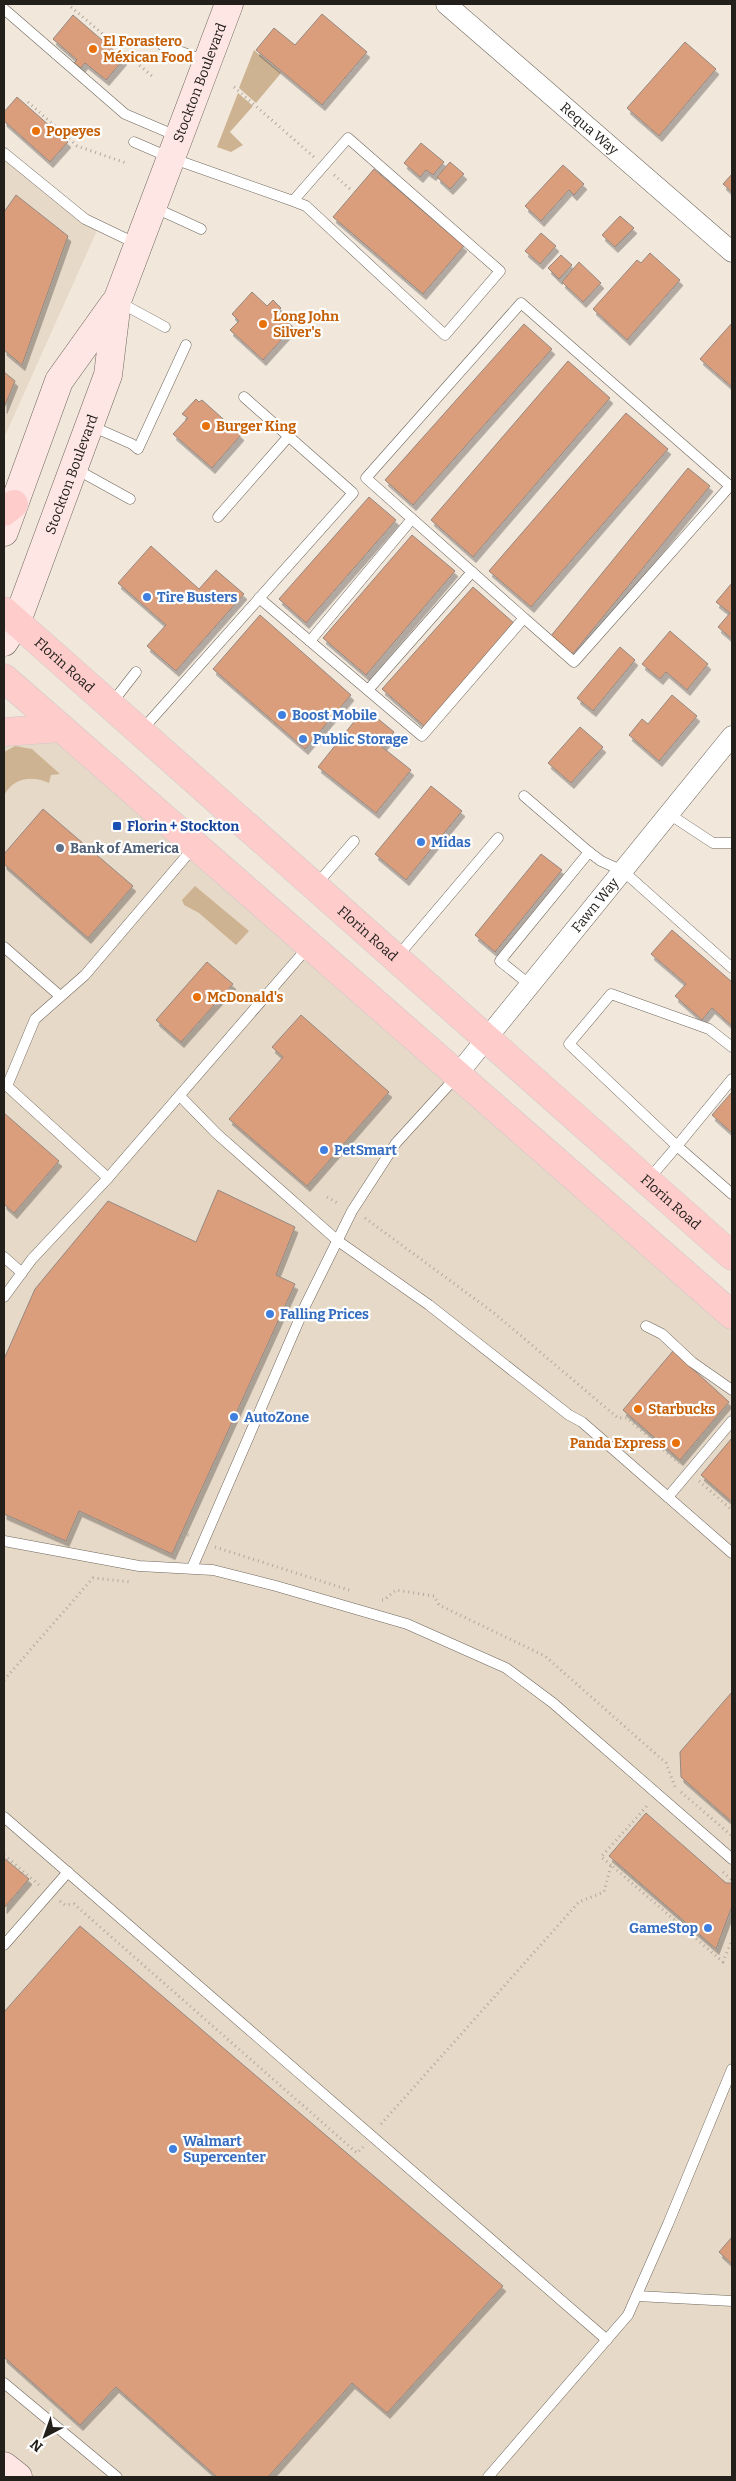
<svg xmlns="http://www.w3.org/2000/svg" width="736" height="2481" font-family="Bitter,serif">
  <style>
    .built { fill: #e7d9c8 }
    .green { fill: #cdb392 }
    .building { fill: #da9e7b; stroke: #958881; filter: url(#shadow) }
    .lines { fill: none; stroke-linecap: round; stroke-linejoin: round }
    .service-casing { stroke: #6e665c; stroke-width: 11 }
    .minor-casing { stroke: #6e665c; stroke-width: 21 }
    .secondary-casing { stroke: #6e665c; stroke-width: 29 }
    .primary-casing { stroke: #cac9c9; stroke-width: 29 }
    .path { stroke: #afa89e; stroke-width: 3; stroke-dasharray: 1 4; stroke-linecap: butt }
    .service { stroke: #fff; stroke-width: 10 }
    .minor { stroke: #fff; stroke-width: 20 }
    .secondary { stroke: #fee6e5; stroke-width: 28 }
    .primary { stroke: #fecdcb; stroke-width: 28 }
    .food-dot { fill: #e8710a; stroke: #fff; stroke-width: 2 }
    .shop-dot { fill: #3f7fe0; stroke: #fff; stroke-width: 2 }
    .transit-dot { fill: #1a4fb4; stroke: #fff; stroke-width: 2 }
    .service-dot { fill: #5c6f8a; stroke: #fff; stroke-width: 2 }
    .labels { text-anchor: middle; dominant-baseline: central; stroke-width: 4.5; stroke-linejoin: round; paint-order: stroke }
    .food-label { font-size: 14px; font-weight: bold; fill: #c56008; stroke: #fff; text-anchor: start }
    .street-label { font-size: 14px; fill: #23201c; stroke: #fff }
    .shop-label { font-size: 14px; font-weight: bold; fill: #366cbe; stroke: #fff; text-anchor: start }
    .transit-label { font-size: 14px; font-weight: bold; fill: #164399; stroke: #fff; text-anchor: start }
    .service-label { font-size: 14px; font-weight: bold; fill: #4e5e75; stroke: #fff; text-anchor: start }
  </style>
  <defs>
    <filter id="shadow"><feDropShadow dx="3" dy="5.5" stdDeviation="0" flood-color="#0004"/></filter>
  </defs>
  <rect width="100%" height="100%" fill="#f1e7db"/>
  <g class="built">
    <polygon points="4,146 99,226 4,438"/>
    <polygon points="61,728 732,1314 732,2477 7,2477 4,2475 4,732"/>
  </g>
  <g class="green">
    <polygon points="254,50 281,73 256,103 239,88"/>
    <polygon points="238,93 253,106 230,132 243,145 231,152 217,147"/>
    <path d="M15,746L32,749L60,774L51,775L49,783C32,775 12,778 4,796V752Z"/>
    <polygon points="195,886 249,931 236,945 199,913 184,905 182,900"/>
  </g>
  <g class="building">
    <polygon points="322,14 367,52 322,105 256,50 274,28 295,45"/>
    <polygon points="73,15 124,59 106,80 85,63 81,68 74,63 77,60 53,39"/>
    <polygon points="685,42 716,69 659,136 627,108"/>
    <polygon points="17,97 68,142 50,162 4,121 4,112"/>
    <polygon points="421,143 444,162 433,175 426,170 420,177 404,163"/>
    <polygon points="450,162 464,174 450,189 437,177"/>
    <polygon points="563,165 584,184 574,195 569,190 541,221 525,206"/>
    <polygon points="374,169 464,246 423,294 333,217"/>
    <polygon points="732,174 732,192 723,184"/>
    <polygon points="16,195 68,236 22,365 4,350 4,212"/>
    <polygon points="620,216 634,228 615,247 602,235"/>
    <polygon points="541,233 556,246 540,264 525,251"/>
    <polygon points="650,253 680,280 627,340 593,309 637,260 641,263"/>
    <polygon points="561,255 572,265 559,279 548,268"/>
    <polygon points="579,262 601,283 583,302 562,282"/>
    <polygon points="252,292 267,306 273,300 281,308 277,312 293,327 263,360 230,330 239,321 232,314"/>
    <polygon points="732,323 732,387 700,359"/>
    <polygon points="524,324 552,349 413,505 385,480"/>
    <polygon points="568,361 610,398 473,557 431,520"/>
    <polygon points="4,372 15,381 4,408"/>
    <polygon points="196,399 199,402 202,400 241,435 212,468 173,434 188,418 182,414"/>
    <polygon points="626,413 668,449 531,607 489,571"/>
    <polygon points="688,468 710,486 572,655 550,637"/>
    <polygon points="369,497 396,520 306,623 279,599"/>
    <polygon points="412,535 455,571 366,675 323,638"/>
    <polygon points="151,546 199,589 216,570 244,594 176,671 147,646 166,625 118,583"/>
    <polygon points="732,583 732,639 718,627 730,613 716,602"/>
    <polygon points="473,587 515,624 424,726 382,689"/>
    <polygon points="260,615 351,695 305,749 213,669"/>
    <polygon points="670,631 708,664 687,690 666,672 660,679 642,664"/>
    <polygon points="620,647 635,660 593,711 577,698"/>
    <polygon points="672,695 697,716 659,761 629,735 642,719 648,724"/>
    <polygon points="365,708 394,732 382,747 411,770 376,813 318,767"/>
    <polygon points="580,727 603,747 571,783 548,763"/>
    <polygon points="431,786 462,811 406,880 375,854"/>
    <polygon points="43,809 133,886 88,938 4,864 4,854"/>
    <polygon points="541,854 562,870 495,952 475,935"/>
    <polygon points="672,930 732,982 732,1026 712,1008 702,1020 675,996 686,984 651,954"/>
    <polygon points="207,962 233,984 181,1042 156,1020"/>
    <polygon points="301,1015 389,1092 307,1186 229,1119 283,1057 272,1047"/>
    <polygon points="732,1092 732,1133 712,1115"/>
    <polygon points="4,1113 59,1161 14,1213 4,1204"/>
    <polygon points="218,1190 295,1227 276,1275 295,1284 172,1554 79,1511 66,1541 4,1514 4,1359 35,1289 108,1201 196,1242"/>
    <polygon points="673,1351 729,1402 680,1460 623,1410"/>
    <polygon points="732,1438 732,1502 701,1475"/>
    <polygon points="732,1692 732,1822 681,1777 680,1752"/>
    <polygon points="646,1813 726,1883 732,1883 732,1906 716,1949 609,1856"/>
    <polygon points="4,1858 29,1879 4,1908"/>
    <polygon points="80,1926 503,2286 387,2413 352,2383 268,2477 217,2477 116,2387 80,2425 4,2357 4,2012"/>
    <polygon points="732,2237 732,2264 719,2252"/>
  </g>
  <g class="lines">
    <g class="service-casing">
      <g id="service">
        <polyline points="4,9 125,114 179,137"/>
        <polyline points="162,45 206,61"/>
        <polyline points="134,142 171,158 293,201 306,206 445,335 500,271 348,138 293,201"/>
        <polyline points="4,153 85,219 137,244"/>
        <polyline points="153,207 201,229"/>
        <polyline points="119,302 165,327"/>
        <polyline points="89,425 132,444 138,449 186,345"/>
        <polyline points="74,468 130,499"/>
        <polyline points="218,517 289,436"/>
        <polyline points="259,598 422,736 524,618 366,478 521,303 730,486 574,662 524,618"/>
        <polyline points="310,641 412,519"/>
        <polyline points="368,690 472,572"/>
        <polyline points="111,704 136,672"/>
        <polyline points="141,731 353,493 244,397"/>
        <polyline points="524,796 589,852"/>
        <polyline points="669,814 713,843 732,843"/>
        <polyline points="316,885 354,841"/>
        <polyline points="4,947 60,996"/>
        <polyline points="397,957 498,838"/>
        <polyline points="530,985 500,961 589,852 601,861 623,871 732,968"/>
        <polyline points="732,1047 709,1029 611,994 569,1044 677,1146 732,1079"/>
        <polyline points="180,1096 216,1133 338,1241 429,1305 569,1415 582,1422 732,1553"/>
        <polyline points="108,1178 7,1086 35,1019 85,975 194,847"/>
        <polyline points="648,1180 677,1146 732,1194"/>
        <polyline points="4,1257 22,1273"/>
        <polyline points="4,1297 32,1259 108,1178 309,946"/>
        <polyline points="646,1326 662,1334 692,1362 732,1390"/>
        <polyline points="668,1497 732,1421"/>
        <polyline points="4,1541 139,1566 213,1570 276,1586 407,1624 506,1668 553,1703 732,1859"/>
        <polyline points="192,1568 306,1304 352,1211 396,1143 457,1076"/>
        <polyline points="4,1817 607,2340"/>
        <polyline points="4,1945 68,1872"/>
        <polyline points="637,2296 732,2301"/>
        <polyline points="4,2383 117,2477"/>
        <polyline points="488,2477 628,2315 668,2224 732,2069"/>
      </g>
    </g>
    <g class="minor-casing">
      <g id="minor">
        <path id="s1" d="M446,4L732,252"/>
        <path id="s2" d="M457,1075L732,736"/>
      </g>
    </g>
    <g class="secondary-casing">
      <g id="secondary">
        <polyline points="4,532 59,381 114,304"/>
        <path id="s3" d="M4,642L17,621L108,375L117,301L229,4"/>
        <polyline points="4,2466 18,2477"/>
      </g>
    </g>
    <g class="primary-casing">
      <g id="primary">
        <polyline points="4,512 14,504"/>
        <path id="s4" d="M4,611L732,1256"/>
        <polyline points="4,678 732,1315"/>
        <polyline points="4,732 61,728"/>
      </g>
    </g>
    <g class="path">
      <polyline points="71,7 152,76"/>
      <polyline points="234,87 314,157"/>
      <polyline points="28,102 77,146 126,163"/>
      <polyline points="334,175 350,189"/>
      <polyline points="327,1197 339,1204"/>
      <polyline points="365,1218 494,1313 618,1418 627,1418 679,1463"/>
      <polyline points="699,1481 732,1510"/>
      <polyline points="215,1547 352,1591"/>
      <polyline points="175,1554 185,1534 191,1536"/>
      <polyline points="382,1600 384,1600 396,1590 434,1596 439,1605 545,1656 666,1763 675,1787"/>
      <polyline points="4,1680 93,1578 131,1582"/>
      <polyline points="681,1792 732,1836"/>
      <polyline points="4,1855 39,1885"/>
      <polyline points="611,1865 601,1857 647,1806 649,1808"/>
      <polyline points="723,1872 732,1880"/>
      <polyline points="60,1901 65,1905 74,1904 357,2153 363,2147"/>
      <polyline points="381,2124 579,1902 604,1892 611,1865 723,1962 732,1940"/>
    </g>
    <use href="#service" class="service"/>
    <use href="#minor" class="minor"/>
    <use href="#secondary" class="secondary"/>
    <use href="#primary" class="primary"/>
  </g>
  <g class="food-dot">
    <circle cx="93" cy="49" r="5"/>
    <circle cx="36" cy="131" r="5"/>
    <circle cx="263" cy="324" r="5"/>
    <circle cx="206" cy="426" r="5"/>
    <circle cx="197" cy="997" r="5"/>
    <circle cx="638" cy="1409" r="5"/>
    <circle cx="676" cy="1443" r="5"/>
  </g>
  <g class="shop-dot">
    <circle cx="147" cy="597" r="5"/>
    <circle cx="282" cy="715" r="5"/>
    <circle cx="303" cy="739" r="5"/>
    <circle cx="421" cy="842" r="5"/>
    <circle cx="324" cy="1150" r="5"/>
    <circle cx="270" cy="1314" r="5"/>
    <circle cx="234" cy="1417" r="5"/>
    <circle cx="708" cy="1928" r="5"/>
    <circle cx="173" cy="2149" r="5"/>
  </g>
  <rect class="transit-dot" x="112" y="821" width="10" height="10" rx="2.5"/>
  <circle class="service-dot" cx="60" cy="848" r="5"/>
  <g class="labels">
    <g class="food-label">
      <text x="103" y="41">El Forastero<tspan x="103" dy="16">Méxican Food</tspan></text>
      <text x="46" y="131">Popeyes</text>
      <text x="273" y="316">Long John<tspan x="273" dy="16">Silver's</tspan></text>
      <text x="216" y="426">Burger King</text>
      <text x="207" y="997">McDonald's</text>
      <text x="648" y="1409">Starbucks</text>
      <text x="666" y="1443" text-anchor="end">Panda Express</text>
    </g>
    <g class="street-label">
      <text stroke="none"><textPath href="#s3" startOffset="595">Stockton Boulevard</textPath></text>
      <text stroke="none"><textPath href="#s1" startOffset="190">Requa Way</textPath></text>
      <text stroke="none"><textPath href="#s3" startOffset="181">Stockton Boulevard</textPath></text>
      <text stroke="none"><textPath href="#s4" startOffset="81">Florin Road</textPath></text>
      <text stroke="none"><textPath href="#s2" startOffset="219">Fawn Way</textPath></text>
      <text stroke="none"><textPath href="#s4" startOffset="486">Florin Road</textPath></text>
      <text stroke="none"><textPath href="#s4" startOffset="891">Florin Road</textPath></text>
    </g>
    <g class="shop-label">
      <text x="157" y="597">Tire Busters</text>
      <text x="292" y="715">Boost Mobile</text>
      <text x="313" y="739">Public Storage</text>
      <text x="431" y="842">Midas</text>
      <text x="334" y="1150">PetSmart</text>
      <text x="280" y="1314">Falling Prices</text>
      <text x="244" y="1417">AutoZone</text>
      <text x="698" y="1928" text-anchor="end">GameStop</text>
      <text x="183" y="2141">Walmart<tspan x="183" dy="16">Supercenter</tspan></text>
    </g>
    <g class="transit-label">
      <text x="127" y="826">Florin + Stockton</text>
    </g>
    <g class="service-label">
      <text x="70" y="848">Bank of America</text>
    </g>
  </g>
  <rect width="736" height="2481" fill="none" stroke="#23201c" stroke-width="10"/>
  <g transform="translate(45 2436) rotate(221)" stroke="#ffffff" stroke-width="4" paint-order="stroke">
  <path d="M0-4L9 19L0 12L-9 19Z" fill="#23201c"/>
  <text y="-8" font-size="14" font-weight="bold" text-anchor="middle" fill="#23201c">N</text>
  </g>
</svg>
